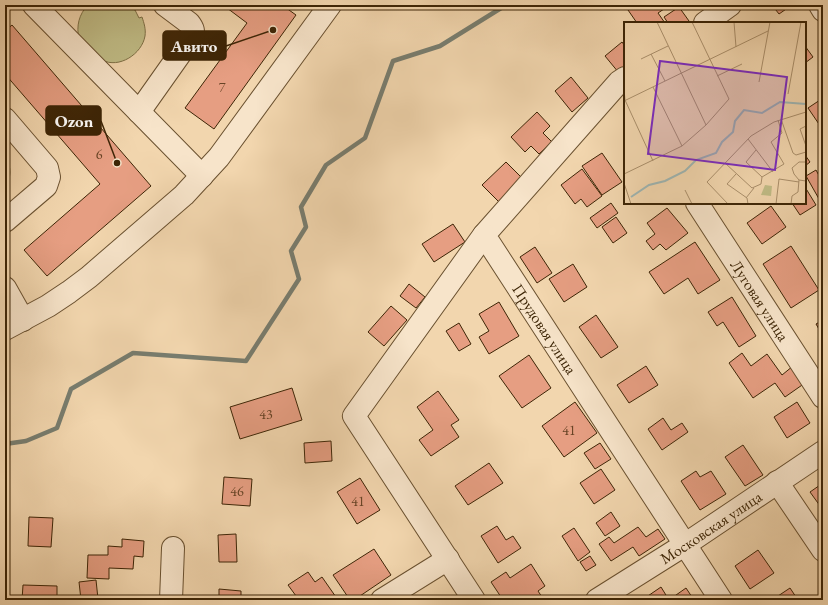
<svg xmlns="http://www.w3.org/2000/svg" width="828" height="605" font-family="'EB Garamond',serif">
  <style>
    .green { fill: #c0bc86; stroke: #7e7046 }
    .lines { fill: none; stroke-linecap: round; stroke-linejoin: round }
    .stream { stroke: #787d6f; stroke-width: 4.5 }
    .building { fill: #e69e82; stroke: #3d2506 }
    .minor-casing { stroke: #6a5130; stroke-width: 24 }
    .minor { stroke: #f7e4ca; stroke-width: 22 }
    .labels { text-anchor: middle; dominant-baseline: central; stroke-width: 3; stroke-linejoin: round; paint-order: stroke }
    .number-label { font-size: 14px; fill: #674325 }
    .street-label { font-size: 16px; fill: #3d2506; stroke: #f7e4ca }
    .inset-river { fill: none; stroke: #9fb7b5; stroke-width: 2 }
    .inset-road { fill: none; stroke: #aa8f6b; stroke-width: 1 }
    .view { fill: #7b2cbf; fill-opacity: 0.15; stroke: #7b2cbf; stroke-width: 2 }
    .inset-edge { fill: none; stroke: #3d2506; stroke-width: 2 }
    .leader { fill: none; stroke: #3d2506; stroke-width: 1.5 }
    .callout-dot { fill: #3d2506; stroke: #f7e4ca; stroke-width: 1.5 }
    .callout { fill: #3d2506; stroke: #3d2506; stroke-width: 1.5 }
    .callout-label { font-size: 17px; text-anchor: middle; font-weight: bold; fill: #fff }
  </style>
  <rect width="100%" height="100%" fill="#f2d6ae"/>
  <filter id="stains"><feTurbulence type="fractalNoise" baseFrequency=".005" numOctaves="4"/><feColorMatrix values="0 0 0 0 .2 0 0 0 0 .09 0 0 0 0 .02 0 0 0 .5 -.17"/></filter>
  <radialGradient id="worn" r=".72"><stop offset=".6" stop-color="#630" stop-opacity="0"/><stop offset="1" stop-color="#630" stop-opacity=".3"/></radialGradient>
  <g class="green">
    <path d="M88,5H127L135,10L139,18L142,17C144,23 146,29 145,36C142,54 119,69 102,60C93,55 85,45 79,39C76,26 79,14 88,5Z"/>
    <path d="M5,157C12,167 11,178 5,189Z"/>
  </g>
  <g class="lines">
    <polyline class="stream" points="5,444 26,441 57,428 71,389 133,353 246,361 299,279 291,251 306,227 301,207 326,165 365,138 393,61 440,46 506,5"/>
  </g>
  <g class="building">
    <polygon points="223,5 282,5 296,15 214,129 185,108 247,23"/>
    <polygon points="636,5 665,5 667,7 658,13 665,23 637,23 628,10"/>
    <polygon points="772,5 792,5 779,14"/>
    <polygon points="679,7 689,21 686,23 668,23 664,17"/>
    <polygon points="12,25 151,186 47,276 24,250 100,184 5,74 5,31"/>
    <polygon points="622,42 625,46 625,68 619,73 605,56"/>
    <polygon points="805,46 813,57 805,63"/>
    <polygon points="571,77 588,98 572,112 555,91"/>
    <polygon points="823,98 823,130 808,108"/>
    <polygon points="537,112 550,126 543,133 552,142 539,154 531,146 525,152 511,137"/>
    <polygon points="602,153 622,182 602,195 582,166"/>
    <polygon points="805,155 810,162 805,166"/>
    <polygon points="506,162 523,179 499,202 482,185"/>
    <polygon points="582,169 602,196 587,207 581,199 575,204 561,185"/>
    <polygon points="816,170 823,183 823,206 806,176"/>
    <polygon points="805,187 816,205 800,215 792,203 805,203"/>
    <polygon points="611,203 618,213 597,228 590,218"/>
    <polygon points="771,206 786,227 762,244 747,223"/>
    <polygon points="667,208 688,233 666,250 660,244 653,250 646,241 655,234 647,223"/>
    <polygon points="616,217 627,233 613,243 602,227"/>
    <polygon points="453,224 465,242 434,262 422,244"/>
    <polygon points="695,242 720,280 698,294 688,278 664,294 649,272"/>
    <polygon points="791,246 819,290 791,308 763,264"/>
    <polygon points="535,247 552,273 537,283 520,257"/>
    <polygon points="573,264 587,287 564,302 549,279"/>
    <polygon points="409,284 425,297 416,308 400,296"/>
    <polygon points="732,297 756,336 739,347 723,322 717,326 708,312"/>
    <polygon points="499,302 519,336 489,354 479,337 489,331 479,314"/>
    <polygon points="391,306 407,320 384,346 368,332"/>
    <polygon points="596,315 618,347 601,358 579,327"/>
    <polygon points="823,320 823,336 816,324"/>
    <polygon points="459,323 471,344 459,351 446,331"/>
    <polygon points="742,353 751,366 767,354 782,375 793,366 805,383 785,397 775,383 753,398 729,363"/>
    <polygon points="529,355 551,388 522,408 499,376"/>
    <polygon points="646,366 658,385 629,403 617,385"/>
    <polygon points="292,388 302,420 240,439 230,407"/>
    <polygon points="438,391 459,420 451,425 459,437 431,456 419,440 433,430 417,407"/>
    <polygon points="575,402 597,433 564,457 542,426"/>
    <polygon points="797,402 810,423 787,438 774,417"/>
    <polygon points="663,418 671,430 682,423 688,432 662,450 648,429"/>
    <polygon points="331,441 332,461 305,463 304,443"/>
    <polygon points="600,443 611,459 595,469 584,453"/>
    <polygon points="743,445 763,475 745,486 725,457"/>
    <polygon points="489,463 503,483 468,505 455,486"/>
    <polygon points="601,469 615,490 594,504 580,483"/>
    <polygon points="696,471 700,477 711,471 726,494 700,510 681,481"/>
    <polygon points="224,477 252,479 250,506 222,504"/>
    <polygon points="360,478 380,510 357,524 337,492"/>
    <polygon points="823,483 823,510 810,492"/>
    <polygon points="611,512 620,526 605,536 596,523"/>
    <polygon points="29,517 53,518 51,547 28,546"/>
    <polygon points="497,526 506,540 513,536 521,548 498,563 481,536"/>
    <polygon points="638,527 646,537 658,529 665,539 639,556 633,547 611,561 599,544 609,537 614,543"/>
    <polygon points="574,528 590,552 578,561 562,536"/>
    <polygon points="236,534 237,562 219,562 218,535"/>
    <polygon points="122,539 144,541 143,557 134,556 133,569 109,568 109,579 87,578 88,555 108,555 108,546 122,547"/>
    <polygon points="374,549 391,575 357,598 358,600 350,600 333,575"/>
    <polygon points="758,550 774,573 750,589 735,566"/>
    <polygon points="590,556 596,565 586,571 580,562"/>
    <polygon points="531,564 545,586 538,591 544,600 503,600 491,582 506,572 510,578"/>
    <polygon points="308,572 315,582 322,577 338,600 299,600 288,585"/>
    <polygon points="96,580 98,599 81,600 79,582"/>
    <polygon points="23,585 57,586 57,600 22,600"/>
    <polygon points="661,587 669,600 686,588 694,600 642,600"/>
    <polygon points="790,588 798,600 772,600"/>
    <polygon points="219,589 241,591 241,600 219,600"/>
  </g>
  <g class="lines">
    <g class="minor-casing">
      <g id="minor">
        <polyline points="34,5 202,176"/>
        <polyline points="820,5 823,10"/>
        <polyline points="705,23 730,5"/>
        <path id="s1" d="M625,78L619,82L484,235L721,600"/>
        <path d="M139,112L192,37C194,31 193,28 189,23L165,5"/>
        <polyline points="5,119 47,168 49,177 46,186 5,221"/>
        <path id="s2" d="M697,203L823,397"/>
        <polyline points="5,288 23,320"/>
        <polyline points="5,329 48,306 69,292 89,277 184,195 219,157 330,5"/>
        <polyline points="777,482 823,550"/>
        <polyline points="171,600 173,548"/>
        <polyline points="382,600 448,559"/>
        <polyline points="474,600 354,416 484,235"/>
        <path id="s3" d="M597,600L686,544L823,452"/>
      </g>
    </g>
    <use href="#minor" class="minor"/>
  </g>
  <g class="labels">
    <g class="number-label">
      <text x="222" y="87">7</text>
      <text x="99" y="154">6</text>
      <text x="266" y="414">43</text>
      <text x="569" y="430">41</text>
      <text x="237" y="491">46</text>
      <text x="358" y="501">41</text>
    </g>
    <g class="street-label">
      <text stroke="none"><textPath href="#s2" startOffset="116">Луговая улица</textPath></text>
      <text stroke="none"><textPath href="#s1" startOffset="323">Прудовая улица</textPath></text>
      <text stroke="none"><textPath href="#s3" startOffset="135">Московская улица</textPath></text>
    </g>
  </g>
  <g transform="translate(624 22)">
    <rect width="182" height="182" fill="#f2d6ae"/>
    <path d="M141,163L148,164L147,174L137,173Z" fill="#c0bc86"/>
    <path class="inset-river" d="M7,175L25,163L41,159L61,149L72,138L92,131L98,120L109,110L111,99L120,88L138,91L156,80L182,82"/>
    <path class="inset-road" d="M68,0L105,77L82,103M110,0L112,25M27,32L41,59M17,37L44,24M93,54L118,42M135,60L146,0M29,65L58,124M0,67L1,78L29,139M164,72L177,0M0,79L144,9M157,97L169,131L172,133L182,130M182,104L176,107L182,124M124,117L149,150M132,128L122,140L138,155L160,142L147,120L158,111L154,98M101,141L128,166L137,162L138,155M0,152L58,124L82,103L33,0M112,152L103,162L123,176L124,182M175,158L170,152L168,146L175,140H182M0,161L7,182M61,168L68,182M122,176L130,166M104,182L83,160L127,114L150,100L182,90M152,182L155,157L175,160M167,182L168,174L174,170L175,158L182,159"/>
    <path class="view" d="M36,39L163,55L151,148L24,132Z"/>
    <rect width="182" height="182" class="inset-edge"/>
  </g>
  <path class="leader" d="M273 30L226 46M117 163L101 121"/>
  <g class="callout-dot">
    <circle cx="273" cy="30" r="4"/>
    <circle cx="117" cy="163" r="4"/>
  </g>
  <g class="callout">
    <rect x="163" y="31" width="63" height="29" rx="4"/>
    <rect x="46" y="106" width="55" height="29" rx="4"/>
  </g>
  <g class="callout-label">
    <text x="194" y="52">Авито</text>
    <text x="74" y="127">Ozon</text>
  </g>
  <rect width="828" height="605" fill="none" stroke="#f2d6ae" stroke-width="20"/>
  <rect x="6" y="6" width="816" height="593" fill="none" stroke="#3d2506" stroke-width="2"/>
  <rect x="10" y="10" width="808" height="585" fill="none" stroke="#3d2506"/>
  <rect width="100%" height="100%" filter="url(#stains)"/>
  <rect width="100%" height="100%" fill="url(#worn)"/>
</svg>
